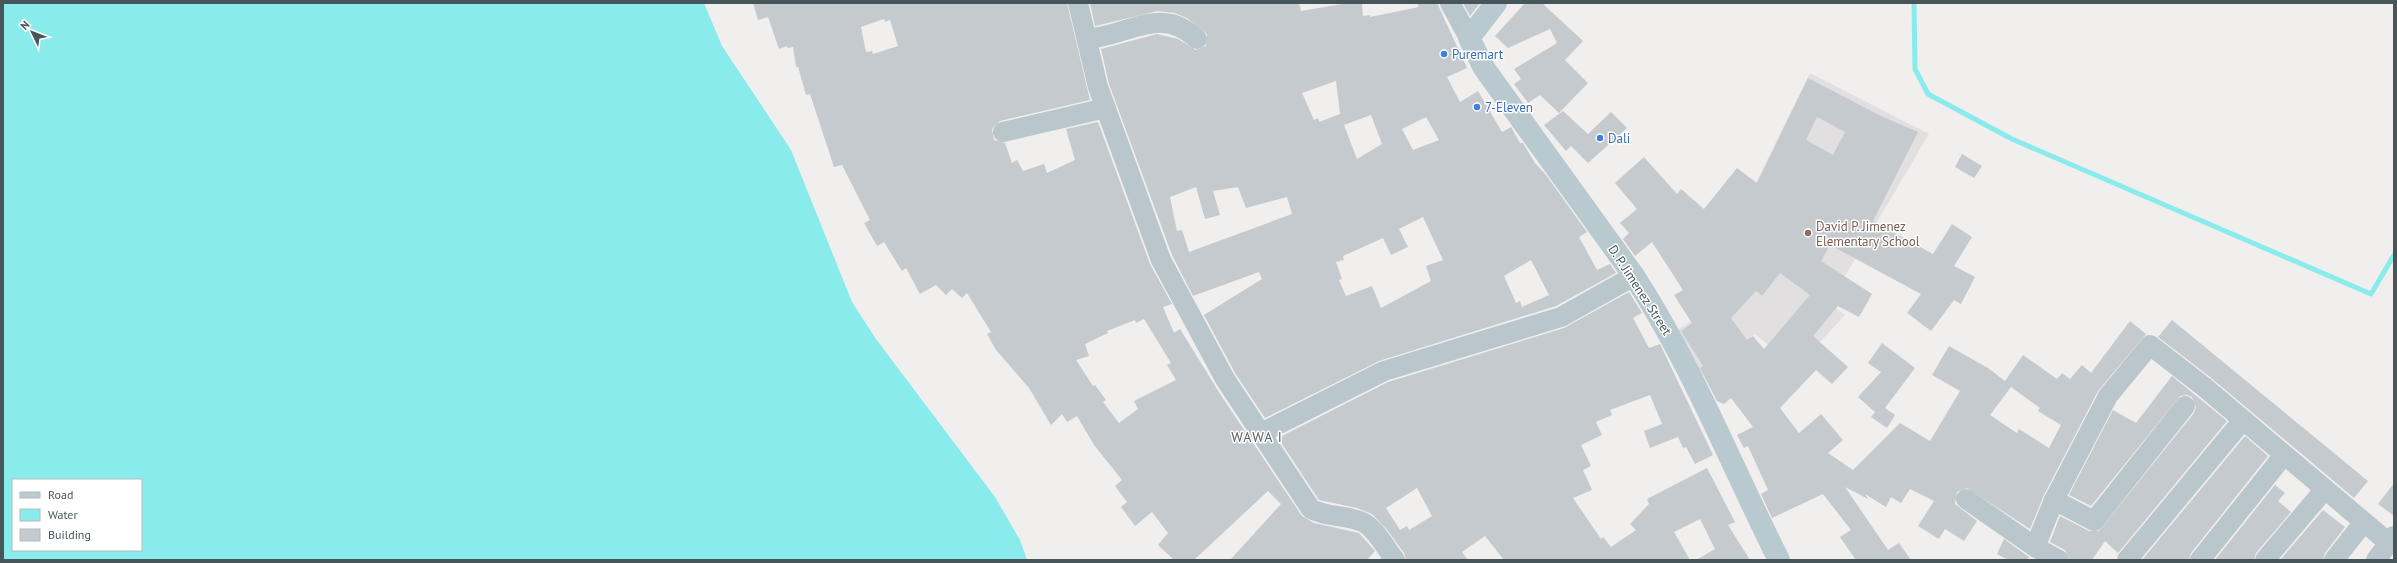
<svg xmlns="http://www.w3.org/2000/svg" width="2397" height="563" font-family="'PT Sans',sans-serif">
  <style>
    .education { fill: #e2dfe0 }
    .water { fill: #89ebeb; fill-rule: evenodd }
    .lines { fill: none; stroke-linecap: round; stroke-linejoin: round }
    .stream { stroke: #89ebeb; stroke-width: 5 }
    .building { fill: #c5cace; fill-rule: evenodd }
    .street { stroke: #b9c6cb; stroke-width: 20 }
    .secondary { stroke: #b9c9d0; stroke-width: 22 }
    .shop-dot { fill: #3f7fe0; stroke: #fff; stroke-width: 1.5 }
    .education-dot { fill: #8d6e63; stroke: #fff; stroke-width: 1.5 }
    .labels { text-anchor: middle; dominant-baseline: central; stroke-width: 3; stroke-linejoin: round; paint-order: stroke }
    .shop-label { font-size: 13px; fill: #366cbe; stroke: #fff; text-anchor: start }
    .education-label { font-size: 13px; fill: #785e54; stroke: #fff; text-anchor: start }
    .street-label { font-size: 13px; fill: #46565b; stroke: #fff }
    .neighbourhood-label { font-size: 14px; letter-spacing: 1px; fill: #5b6063; stroke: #fff }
  </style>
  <rect width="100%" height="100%" fill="#f1eeee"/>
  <polygon class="education" points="1810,73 1929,134 1829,303 1845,315 1796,368 1755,334 1699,379 1674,332 1718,304 1735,225"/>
  <path class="water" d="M3,3H704L722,46L791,150L852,302L876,339L995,497L1020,540L1027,560H3ZM13,480H141V550H13Z"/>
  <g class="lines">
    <polyline class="stream" points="1914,3 1915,69 1928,94 2012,139 2371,294 2394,255"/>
  </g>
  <g class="building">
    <path d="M753,3H1067L1090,100L1000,121L992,129L994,140L1005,143L1012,163L1017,160L1023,171L1044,164L1047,173L1075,160L1066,129L1098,122L1150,264L1172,304L1163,307L1174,333L1180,329L1222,397L1302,516L1314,523L1359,533L1375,551L1367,560H1230L1281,504L1268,491L1194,560H1174L1158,545L1168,533L1152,512L1135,526L1121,507L1127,502L1115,486L1122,480L1094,445L1077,416L1067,422L1062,414L1051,425L1029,388L996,350L987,334L991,332L967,293L962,298L952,289L946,295L936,285L920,294L906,268L902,271L884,242L877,246L864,223L870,220L842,165L834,167L810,94L806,95L798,67H796L793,47L788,48L787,46L779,49L768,17L758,20ZM884,19L885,22L890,20L898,46L873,54L872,51L866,52L861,27ZM1144,319L1171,363L1167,365L1176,380L1134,401L1138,409L1119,423L1103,402L1106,400L1095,385L1093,386L1076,360L1089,356L1085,344L1108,333L1107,331L1135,320L1136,323Z"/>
    <path d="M1090,3H1299L1301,11L1348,3H1362L1363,16L1370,15V17L1419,7L1417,3H1437L1467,68L1447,77L1460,102L1478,91L1502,132L1511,127L1520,143H1523L1535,163L1546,175L1587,232L1579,237L1597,270L1610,264L1616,273L1556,306L1379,361L1265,418L1235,373L1204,315L1262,279L1259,272L1193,296L1172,255L1109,84L1101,49L1157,34L1178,39L1196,50L1206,46L1207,34L1187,18L1174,13L1158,11L1095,26ZM1336,81L1340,114L1319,122L1318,118L1314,120L1302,93ZM1371,115L1382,144L1357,159L1344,125ZM1426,117L1439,140L1413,150L1402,129ZM1196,187L1205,219L1220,215L1213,191L1238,187L1246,208L1287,197L1292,214L1189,252L1182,230L1177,231L1170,197ZM1423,217L1443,260L1426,266L1431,281L1381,308L1372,286L1346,296L1339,280L1342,279L1336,262L1344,260L1343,256L1383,238L1391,255L1408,247L1399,229ZM1531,260L1549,295L1522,307L1520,301L1516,303L1504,276Z"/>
    <polygon points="1463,3 1480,3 1470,16"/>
    <polygon points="1525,3 1542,3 1583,41 1565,60 1588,83 1559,113 1540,95 1528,103 1514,84 1521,79 1514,69 1557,43 1550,29 1508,48 1495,36"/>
    <path d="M1808,78L1881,116L1918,132L1873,221L1933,254L1952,224L1972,237L1954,266L1975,277L1961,304L1954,300L1931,331L1907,313L1921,294L1830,245L1821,261L1872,294L1859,317L1838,306L1813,336L1848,367L1832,384L1816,370L1780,408L1799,433L1821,414L1843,440L1828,453L1853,470L1900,423L1930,441L1960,391L1932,375L1949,346L1988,368L2005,381L2023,355L2057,379L2062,373L2070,379L2082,365L2091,373L2130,321L2146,334L2098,391L2044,495L2030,529L1967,488L1957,492L1955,504L1977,521L1964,541L1945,529L1939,539L1918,526L1934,501L1910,489L1901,503L1891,497L1886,507L1865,494L1868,499L1845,487L1888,550L1899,543L1911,560H1856L1840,537L1851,530L1823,494L1772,518L1761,494L1768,490L1748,446L1744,448L1737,435L1753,427L1731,398L1724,404L1717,401L1700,368L1703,366L1681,331L1692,323L1674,295L1683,290L1652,242L1635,256L1623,239L1629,233L1620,223L1637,209L1615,183L1644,157L1677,194L1681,189L1704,209L1737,168L1757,183ZM1817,117L1845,132L1833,155L1806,140ZM1780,273L1810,295L1764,349L1753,336L1747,340L1731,318L1756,291L1762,296ZM2011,387L2040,408L2038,411L2061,425L2049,448L2019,429L2017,433L1990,415Z"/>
    <polygon points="1563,111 1588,134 1611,112 1627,128 1588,163 1571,146 1566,151 1544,125"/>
    <polygon points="1962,154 1982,166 1974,178 1955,167"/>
    <path d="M1629,292L1642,313L1633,318L1649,348L1660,344L1713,455L1695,464L1686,447L1683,448L1678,437L1650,448L1644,431L1662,424L1650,395L1610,410L1612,415L1596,422L1602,435L1581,445L1591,466L1583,470L1592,490L1573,498L1601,539L1603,537L1611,547L1636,530L1630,524L1649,504L1647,499L1707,468L1735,522L1728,525L1750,560H1696L1715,549L1700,519L1674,532L1690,560H1504L1485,536L1462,552L1468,560H1406L1404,553L1388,531L1372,514L1357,508L1319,500L1278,438L1388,382L1564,328ZM1417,488L1432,516L1409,530L1407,526L1400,530L1386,508Z"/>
    <polygon points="2172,320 2368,481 2354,498 2210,377 2158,337"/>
    <polygon points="1882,343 1915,368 1885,408 1895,415 1887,428 1871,417 1875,412 1858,397 1881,372 1868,363"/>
    <polygon points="2172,376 2227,421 2118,553 2105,541 2092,560 2070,560 2065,550 2050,542 2060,516 2089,531 2099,531 2194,413 2196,407 2192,397 2187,395 2180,396 2091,506 2069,495 2113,410 2136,423"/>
    <polygon points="2245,436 2268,456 2191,553 2189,560 2142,560"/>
    <polygon points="2286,471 2275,485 2285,493 2278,501 2291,512 2256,553 2254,560 2215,560"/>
    <polygon points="2394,483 2394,516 2378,504"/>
    <polygon points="2323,510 2345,527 2325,553 2323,560 2280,560"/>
    <polygon points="2004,539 2029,557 2027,560 2008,560 1997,554"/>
  </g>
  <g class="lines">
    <g class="street">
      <path d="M1078,3L1098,87L1161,260L1225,379L1311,509C1327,517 1343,515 1360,521C1374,525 1386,549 1395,560"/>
      <polyline points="1450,3 1469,38"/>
      <path d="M1087,39C1129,36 1160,4 1197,39"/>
      <polyline points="1003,132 1106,108"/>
      <polyline points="1261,433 1384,371 1561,317 1634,276"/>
      <polyline points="1966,499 2035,547 2059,560"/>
      <polyline points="2054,500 2094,521 2185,406"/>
      <polyline points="2035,547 2054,500 2108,396 2150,345 2203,386 2389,543"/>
      <polyline points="2127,560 2243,420"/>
      <polyline points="2200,560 2284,455"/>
      <polyline points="2265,560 2325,489"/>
      <polyline points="2334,560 2364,522"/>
      <polyline points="2376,560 2394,536"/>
    </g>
    <path class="secondary" d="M1496,3L1469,38L1484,68L1634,276C1692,365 1731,465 1779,560"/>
  </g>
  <g class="shop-dot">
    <circle cx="1444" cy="54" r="4"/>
    <circle cx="1477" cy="107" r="4"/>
    <circle cx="1600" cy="138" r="4"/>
  </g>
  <circle class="education-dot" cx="1808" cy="233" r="4"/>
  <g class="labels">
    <g class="shop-label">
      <text x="1452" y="54">Puremart</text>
      <text x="1485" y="107">7-Eleven</text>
      <text x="1608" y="138">Dali</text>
    </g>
    <g class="education-label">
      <text x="1816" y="226">David P. Jimenez<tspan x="1816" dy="15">Elementary School</tspan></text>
    </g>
    <g class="street-label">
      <text transform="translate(1640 290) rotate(57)">D. P. Jimenez Street</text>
    </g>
    <g class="neighbourhood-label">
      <text x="1257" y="437">WAWA I</text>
    </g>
  </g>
  <rect width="2397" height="563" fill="none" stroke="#46565b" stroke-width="8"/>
  <rect x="12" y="479" width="130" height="72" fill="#ffffff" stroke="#b5bbbd"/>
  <rect x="20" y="492" width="20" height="6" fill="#b9c9d0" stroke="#b5bbbd"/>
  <text x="48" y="499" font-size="12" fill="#46565b">Road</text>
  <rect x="20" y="509" width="20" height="12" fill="#89ebeb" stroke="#b5bbbd"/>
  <text x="48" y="519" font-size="12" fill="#46565b">Water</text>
  <rect x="20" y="529" width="20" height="12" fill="#c5cace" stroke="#b5bbbd"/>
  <text x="48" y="539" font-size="12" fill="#46565b">Building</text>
  <g transform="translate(32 32) rotate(313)" stroke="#ffffff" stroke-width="3" paint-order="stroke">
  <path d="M0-3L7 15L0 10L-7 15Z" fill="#46565b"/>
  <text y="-6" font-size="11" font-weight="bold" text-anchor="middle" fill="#46565b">N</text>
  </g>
</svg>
